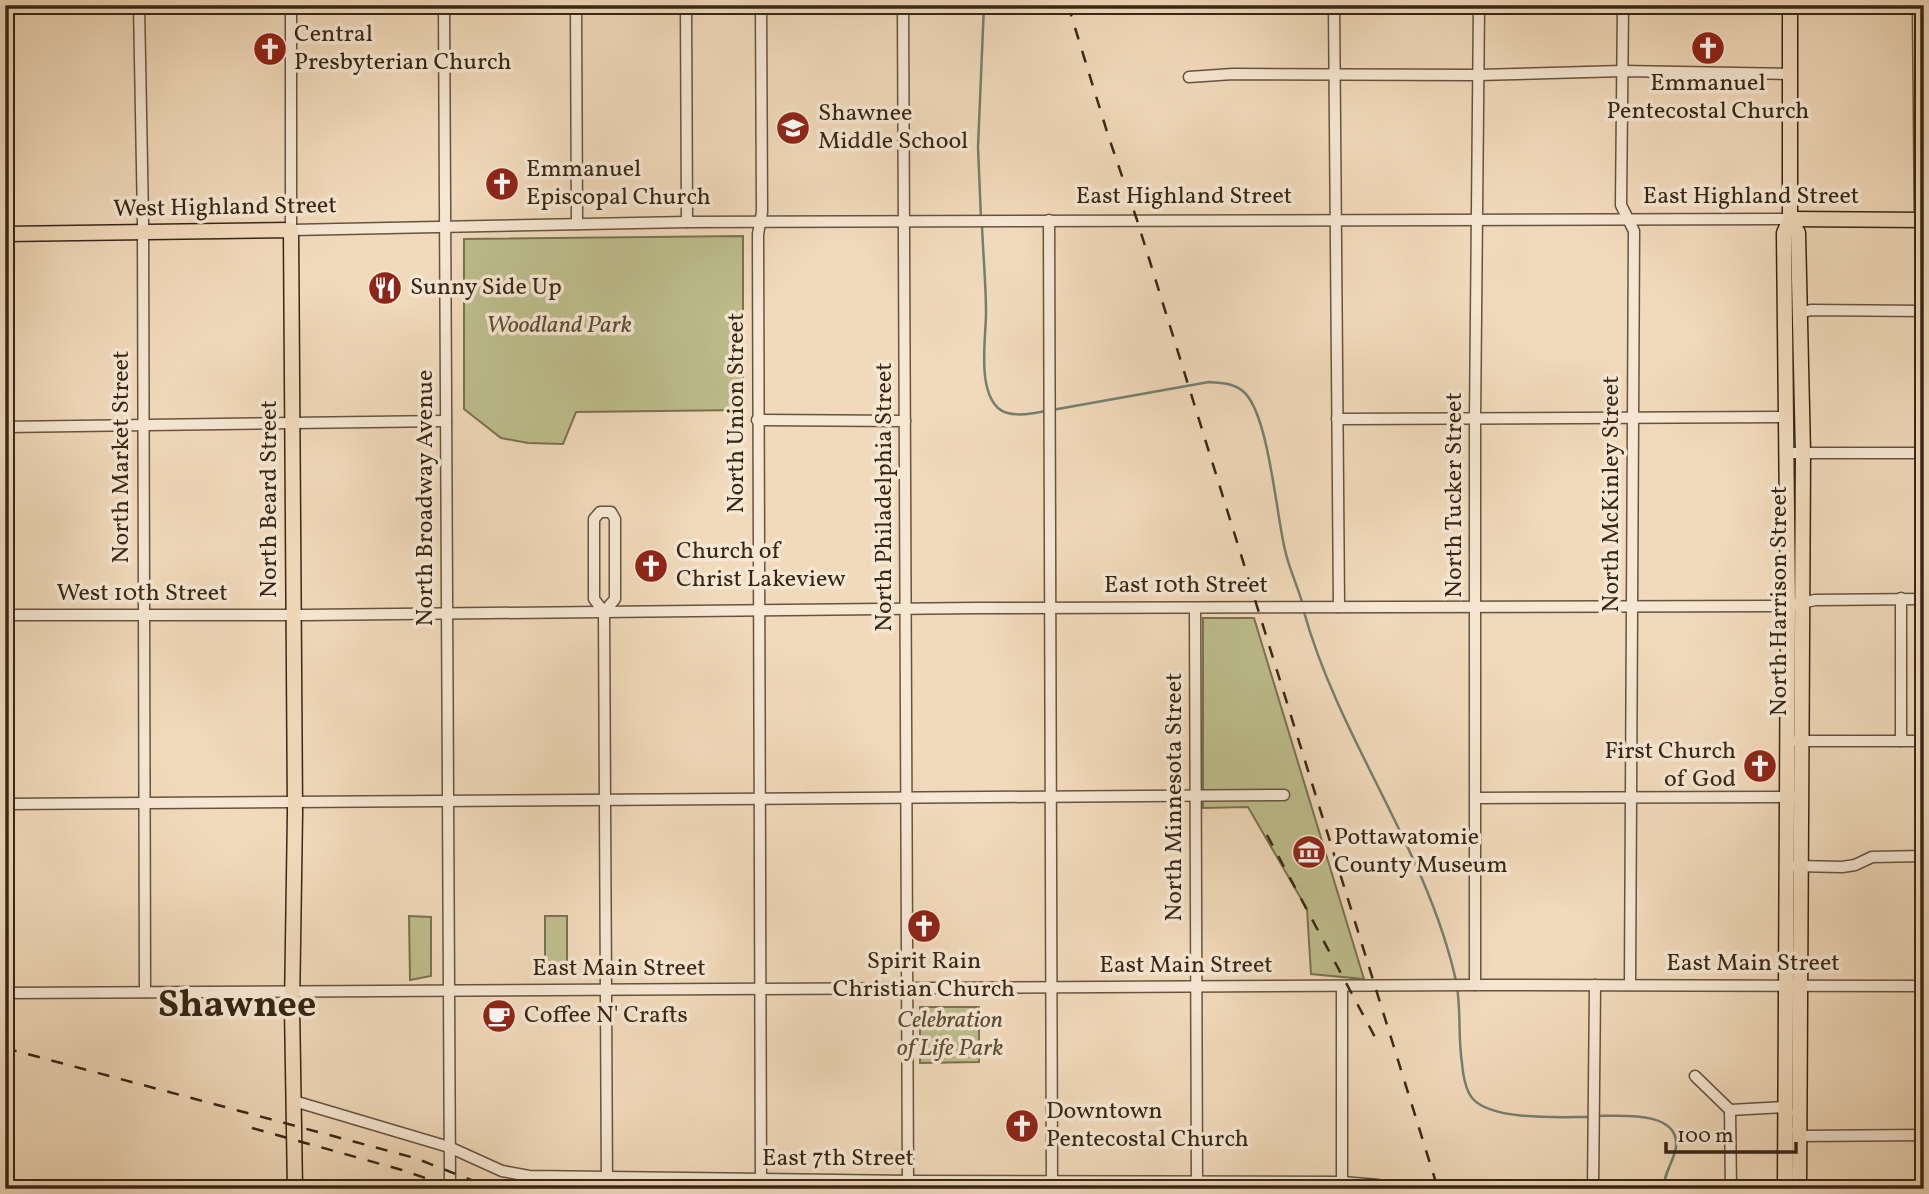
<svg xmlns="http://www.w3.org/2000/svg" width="1929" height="1194" font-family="Vollkorn,serif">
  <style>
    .green { fill: #bebe8d; stroke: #7a7252; stroke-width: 2 }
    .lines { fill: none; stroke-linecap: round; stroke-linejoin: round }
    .stream { stroke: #738071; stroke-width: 2.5 }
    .minor-casing { stroke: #66543f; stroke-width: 13 }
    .major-casing { stroke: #372716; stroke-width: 17 }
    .minor { stroke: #f6e7d3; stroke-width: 10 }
    .major { stroke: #f1dabb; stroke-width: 14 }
    .rail { stroke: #372716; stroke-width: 2.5; stroke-dasharray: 12 12; stroke-linecap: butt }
    .labels { text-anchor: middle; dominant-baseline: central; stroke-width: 7; stroke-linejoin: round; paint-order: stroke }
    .poi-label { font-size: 24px; fill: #372716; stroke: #f6e7d3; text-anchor: start }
    .street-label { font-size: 24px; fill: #372716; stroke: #f6e7d3 }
    .park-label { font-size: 24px; font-style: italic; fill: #594d34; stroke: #f6e7d3 }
    .town-label { font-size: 38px; font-weight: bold; fill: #372716; stroke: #f6e7d3 }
  </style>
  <rect width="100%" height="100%" fill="#f1dabb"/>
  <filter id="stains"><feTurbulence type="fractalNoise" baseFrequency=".00286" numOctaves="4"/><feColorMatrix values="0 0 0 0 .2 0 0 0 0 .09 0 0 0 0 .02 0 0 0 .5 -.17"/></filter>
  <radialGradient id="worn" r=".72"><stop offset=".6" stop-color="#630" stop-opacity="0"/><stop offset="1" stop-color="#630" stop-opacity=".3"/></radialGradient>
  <g class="green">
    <polygon points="743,236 743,410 576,412 563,444 528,443 501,438 464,409 464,239"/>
    <polygon points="1203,618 1254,618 1364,979 1311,974 1307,909 1248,807 1203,808"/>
    <polygon points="409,916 431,917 431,976 410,980"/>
    <rect x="545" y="916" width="22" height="60"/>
    <polygon points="920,1007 979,1007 979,1062 920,1063"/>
  </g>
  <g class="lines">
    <g class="stream">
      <polyline points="981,219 978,147 984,5"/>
      <path d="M982,225C983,254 986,284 986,313C986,338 977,388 998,408C1009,418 1032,414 1045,411"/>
      <path d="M1052,410L1209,382C1222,383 1235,383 1245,393C1269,418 1276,513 1285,550C1289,568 1297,585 1302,602"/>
      <path d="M1304,612C1340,741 1427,850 1456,981"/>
      <path d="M1457,987C1461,1012 1458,1038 1462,1063C1463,1075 1465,1090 1473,1099C1493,1121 1562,1117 1590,1117"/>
      <path d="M1596,1116C1620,1116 1680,1110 1676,1147C1674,1162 1663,1173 1664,1189"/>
    </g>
    <g class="minor-casing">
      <g id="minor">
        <polyline points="139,5 143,221 145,992"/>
        <polyline points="291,5 291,230 687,222 1790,219"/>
        <polyline points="444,5 450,1189"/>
        <polyline points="576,5 577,224"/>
        <polyline points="686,5 687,222"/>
        <polyline points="903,5 908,1189"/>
        <polyline points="1334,5 1339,607"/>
        <polyline points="1623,5 1621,205 1634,231 1630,985"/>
        <polyline points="1918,5 1920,220"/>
        <polyline points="1189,77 1233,74 1478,75 1622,71 1790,74"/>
        <polyline points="1049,220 1052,1189"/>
        <polyline points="1800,313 1811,310 1924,311"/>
        <polyline points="1337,419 1786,417"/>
        <polyline points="757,420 905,421"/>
        <polyline points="5,427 446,421"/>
        <polyline points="1787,453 1924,453"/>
        <polyline points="1901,598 1901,741"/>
        <polyline points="1195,608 1197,1189"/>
        <polyline points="604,612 594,599 594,519 600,512 611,512 615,519 615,599 604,612 607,1189"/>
        <polyline points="5,615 306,615 977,608 1788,606 1815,600 1924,599"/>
        <polyline points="1797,741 1924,741"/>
        <polyline points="1476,798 1792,797"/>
        <polyline points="5,804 1284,795"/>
        <polyline points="1796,866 1842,867 1855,865 1872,857 1924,856"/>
        <polyline points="1475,985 1475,419 1479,5"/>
        <polyline points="5,993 1475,985 1924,986"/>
        <polyline points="1695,1076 1730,1110 1785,1107 1788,1113"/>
        <polyline points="294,1101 449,1147 502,1171 529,1176 908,1181 1342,1182 1378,1185 1393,1189"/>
        <polyline points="1730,1110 1731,1189"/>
        <polyline points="1797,1130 1800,1136 1924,1135"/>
        <polyline points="1342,1186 1342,986"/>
        <polyline points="761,1189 758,234 762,212 761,5"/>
        <polyline points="1593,1189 1595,985"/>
      </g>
    </g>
    <g class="major-casing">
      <g id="major">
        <polyline points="1790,219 1798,233 1803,453 1799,1189"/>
        <polyline points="1790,219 1924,220"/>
        <polyline points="5,234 291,230 295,813 292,1007 295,1189"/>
        <polyline points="1785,1189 1788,606 1784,233 1790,219 1790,5"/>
      </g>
    </g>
    <use href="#minor" class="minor"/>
    <use href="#major" class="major"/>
    <g class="rail">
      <polyline points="1068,5 1108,135 1137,220 1438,1189"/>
      <polyline points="1267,835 1376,1039"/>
      <polyline points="5,1048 415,1158 494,1189"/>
      <polyline points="252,1128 402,1170 457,1189"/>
    </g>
  </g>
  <defs>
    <g id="church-disc" transform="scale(1.75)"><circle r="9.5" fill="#8f2418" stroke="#f6e7d3"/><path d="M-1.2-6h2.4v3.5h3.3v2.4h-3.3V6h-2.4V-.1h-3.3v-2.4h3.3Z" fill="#fff"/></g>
    <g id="school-disc" transform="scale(1.75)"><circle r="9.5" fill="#8f2418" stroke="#f6e7d3"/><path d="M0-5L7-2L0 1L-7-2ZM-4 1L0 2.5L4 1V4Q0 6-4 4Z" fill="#fff"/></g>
    <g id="restaurant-disc" transform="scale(1.75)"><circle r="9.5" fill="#8f2418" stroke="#f6e7d3"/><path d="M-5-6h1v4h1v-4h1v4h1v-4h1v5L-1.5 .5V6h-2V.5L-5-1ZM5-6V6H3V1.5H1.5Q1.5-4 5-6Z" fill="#fff"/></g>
    <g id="museum-disc" transform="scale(1.75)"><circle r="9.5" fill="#8f2418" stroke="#f6e7d3"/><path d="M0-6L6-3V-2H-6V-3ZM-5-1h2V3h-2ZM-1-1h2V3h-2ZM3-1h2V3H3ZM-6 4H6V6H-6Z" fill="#fff"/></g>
    <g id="cafe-disc" transform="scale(1.75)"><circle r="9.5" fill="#8f2418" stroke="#f6e7d3"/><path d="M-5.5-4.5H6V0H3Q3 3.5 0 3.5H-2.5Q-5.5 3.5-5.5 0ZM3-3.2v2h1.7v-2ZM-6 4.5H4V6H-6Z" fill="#fff"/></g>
  </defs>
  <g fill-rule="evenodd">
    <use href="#church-disc" x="1708" y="48"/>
    <use href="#church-disc" x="270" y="49"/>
    <use href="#school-disc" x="793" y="128"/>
    <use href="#church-disc" x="502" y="184"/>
    <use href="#restaurant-disc" x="385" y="288"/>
    <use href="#church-disc" x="651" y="566"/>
    <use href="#church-disc" x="1760" y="766"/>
    <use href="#museum-disc" x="1309" y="852"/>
    <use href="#church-disc" x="924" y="926"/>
    <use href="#cafe-disc" x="499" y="1016"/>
    <use href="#church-disc" x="1022" y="1126"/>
  </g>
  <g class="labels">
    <g class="poi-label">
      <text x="294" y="35">Central<tspan x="294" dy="28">Presbyterian Church</tspan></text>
      <text x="1708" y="84" text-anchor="middle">Emmanuel<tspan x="1708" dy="28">Pentecostal Church</tspan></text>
      <text x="818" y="114">Shawnee<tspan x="818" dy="28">Middle School</tspan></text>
      <text x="526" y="170">Emmanuel<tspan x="526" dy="28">Episcopal Church</tspan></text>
      <text x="410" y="288">Sunny Side Up</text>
      <text x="676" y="552">Church of<tspan x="676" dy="28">Christ Lakeview</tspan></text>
      <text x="1736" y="752" text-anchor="end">First Church<tspan x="1736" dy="28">of God</tspan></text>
      <text x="1334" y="838">Pottawatomie<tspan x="1334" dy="28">County Museum</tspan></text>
      <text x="924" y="962" text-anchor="middle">Spirit Rain<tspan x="924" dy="28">Christian Church</tspan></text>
      <text x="524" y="1016">Coffee N' Crafts</text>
      <text x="1046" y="1112">Downtown<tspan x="1046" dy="28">Pentecostal Church</tspan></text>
    </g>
    <g class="street-label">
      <text x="1184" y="197">East Highland Street</text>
      <text x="1751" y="197">East Highland Street</text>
      <text transform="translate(225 208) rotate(-1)">West Highland Street</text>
      <text transform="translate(737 413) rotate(-90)">North Union Street</text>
      <text transform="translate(122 457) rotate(-90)">North Market Street</text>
      <text transform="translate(1612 494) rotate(-90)">North McKinley Street</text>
      <text transform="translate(1455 495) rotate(-90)">North Tucker Street</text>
      <text transform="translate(885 497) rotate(-90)">North Philadelphia Street</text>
      <text transform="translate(426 498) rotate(-90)">North Broadway Avenue</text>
      <text transform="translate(270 499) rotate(-90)">North Beard Street</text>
      <text x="1186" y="586">East 10th Street</text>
      <text x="142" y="594">West 10th Street</text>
      <text transform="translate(1780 601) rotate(-90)">North Harrison Street</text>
      <text transform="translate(1175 797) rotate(-90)">North Minnesota Street</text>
      <text x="1753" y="964">East Main Street</text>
      <text x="1186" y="966">East Main Street</text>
      <text x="619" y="969">East Main Street</text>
      <text x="838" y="1159">East 7th Street</text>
    </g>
    <g class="park-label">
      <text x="559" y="326">Woodland Park</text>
      <text x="950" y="1021">Celebration<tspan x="950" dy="28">of Life Park</tspan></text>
    </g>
    <g class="town-label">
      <text x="237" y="1006">Shawnee</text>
    </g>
  </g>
  <rect width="1929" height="1194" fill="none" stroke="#f1dabb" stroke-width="28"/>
  <rect x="7" y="7" width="1915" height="1180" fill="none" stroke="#372716" stroke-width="3.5"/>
  <rect x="14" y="14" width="1901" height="1166" fill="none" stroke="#372716" stroke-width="2"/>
  <path d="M1666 1142v10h130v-10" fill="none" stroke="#372716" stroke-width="3.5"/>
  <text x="1677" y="1142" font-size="21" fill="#372716" stroke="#f6e7d3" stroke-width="5" paint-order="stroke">100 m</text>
  <rect width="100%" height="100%" filter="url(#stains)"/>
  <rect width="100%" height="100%" fill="url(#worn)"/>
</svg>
